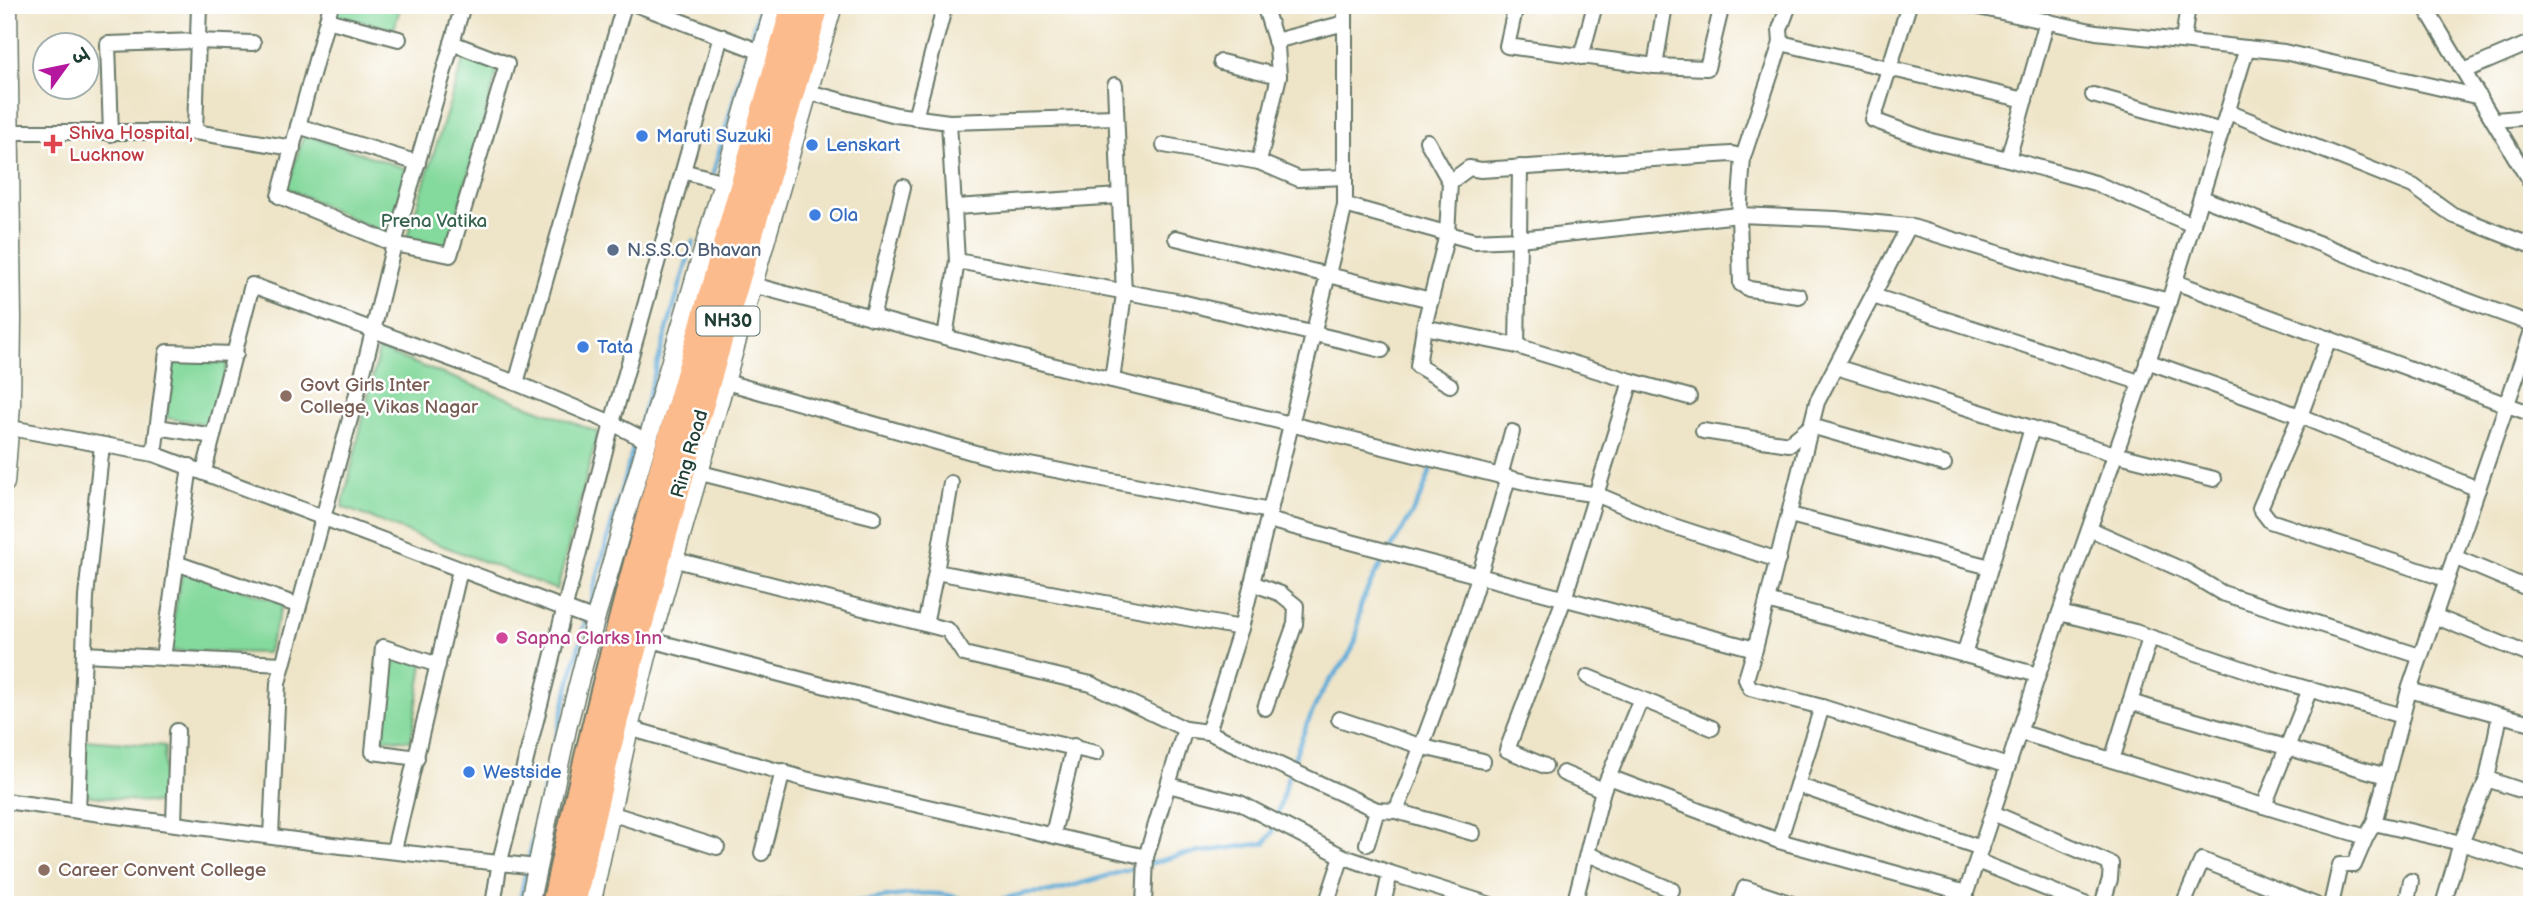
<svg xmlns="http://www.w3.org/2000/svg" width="2537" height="910" font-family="'Balsamiq Sans','Playpen Sans Deva',sans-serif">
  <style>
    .green { fill: #84d99c; stroke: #528b68; stroke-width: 2 }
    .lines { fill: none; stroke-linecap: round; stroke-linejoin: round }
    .stream { stroke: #5facd8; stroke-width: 4.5 }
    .minor-casing { stroke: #677767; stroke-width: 18 }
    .tertiary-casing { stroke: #677767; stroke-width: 21 }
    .trunk-casing { stroke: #677767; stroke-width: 28 }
    .minor { stroke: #fff; stroke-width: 14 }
    .tertiary { stroke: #fff; stroke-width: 18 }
    .trunk { stroke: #fbbb8c; stroke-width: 24 }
    .shop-dot { fill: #3f7fe0; stroke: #fff; stroke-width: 2.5 }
    .health-dot { fill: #e0444e; stroke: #fff; stroke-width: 2.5 }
    .service-dot { fill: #5c6f8a; stroke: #fff; stroke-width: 2.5 }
    .education-dot { fill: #8d6e63; stroke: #fff; stroke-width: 2.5 }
    .hotel-dot { fill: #d1479c; stroke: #fff; stroke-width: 2.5 }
    .labels { text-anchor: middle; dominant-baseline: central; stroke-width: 5; stroke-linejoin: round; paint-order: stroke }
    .shield { fill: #fff; stroke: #627771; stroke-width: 2 }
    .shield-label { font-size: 18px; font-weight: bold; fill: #1f3d34 }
    .health-label { font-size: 19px; fill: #be3a42; stroke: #fff; text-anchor: start }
    .shop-label { font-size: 19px; fill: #366cbe; stroke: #fff; text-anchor: start }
    .park-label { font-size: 19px; fill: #38644e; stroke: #fff }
    .service-label { font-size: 19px; fill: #4e5e75; stroke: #fff; text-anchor: start }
    .education-label { font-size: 19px; fill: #785e54; stroke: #fff; text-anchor: start }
    .street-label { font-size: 19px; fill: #1f3d34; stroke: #fff }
    .hotel-label { font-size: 19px; fill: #b23c85; stroke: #fff; text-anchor: start }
  </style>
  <rect width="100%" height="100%" fill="#fff"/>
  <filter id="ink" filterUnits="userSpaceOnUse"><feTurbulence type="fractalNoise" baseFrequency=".0143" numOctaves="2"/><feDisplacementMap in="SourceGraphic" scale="14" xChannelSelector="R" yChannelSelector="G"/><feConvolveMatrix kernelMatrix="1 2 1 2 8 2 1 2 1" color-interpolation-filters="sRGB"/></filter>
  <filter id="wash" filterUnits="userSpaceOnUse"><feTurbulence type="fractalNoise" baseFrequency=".00686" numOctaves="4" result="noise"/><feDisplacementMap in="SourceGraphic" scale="28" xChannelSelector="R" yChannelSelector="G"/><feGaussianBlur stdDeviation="1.57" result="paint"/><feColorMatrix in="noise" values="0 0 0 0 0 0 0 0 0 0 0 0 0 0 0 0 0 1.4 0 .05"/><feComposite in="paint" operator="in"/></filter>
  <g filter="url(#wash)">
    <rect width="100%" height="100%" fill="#eee4c7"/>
    <g class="green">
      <polygon points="338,5 401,5 394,29 335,16"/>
      <polygon points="466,52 499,65 448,247 407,237"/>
      <polygon points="304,134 407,169 390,237 287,188"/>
      <polygon points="379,350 598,432 557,590 342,507"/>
      <polygon points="174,355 229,357 213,425 166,418"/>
      <polygon points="183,568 283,604 267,653 167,651"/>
      <polygon points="387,653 423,664 411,741 380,738"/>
      <polygon points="84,740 165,746 163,804 84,795"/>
    </g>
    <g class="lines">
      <g class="stream">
        <polyline points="713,174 760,5"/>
        <path d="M519,905C564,680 629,461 693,241"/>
        <path d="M765,905C782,898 810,904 830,904C876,903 933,880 976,905"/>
        <path d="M978,905L1027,893L1051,892L1180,855L1265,843L1272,833C1285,786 1298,739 1320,696C1329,678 1348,663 1355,642C1359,631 1357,617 1361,605C1377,560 1421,513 1431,467"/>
      </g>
    </g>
  </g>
  <g filter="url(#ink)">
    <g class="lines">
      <g class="minor-casing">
        <g id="minor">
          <polyline points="331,5 279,196 394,244 450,255 507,64 452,43"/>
          <polyline points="638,5 761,52"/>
          <polyline points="1264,5 1277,46 1279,76 1259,162 1299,179 1345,177"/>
          <polyline points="1516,5 1507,46 1655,66 1707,68 1722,5"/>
          <polyline points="1789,5 1780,29 1781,43 2025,100"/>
          <polyline points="1909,5 1873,120 1931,141 2008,159"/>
          <polyline points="1969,5 2096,32 2284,52 2480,97"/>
          <polyline points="2424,5 2532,185"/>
          <polyline points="327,20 399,39"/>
          <polyline points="2047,21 2008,159 2095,183 2193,225"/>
          <polyline points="1275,41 1345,23"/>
          <polyline points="2183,41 2188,5"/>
          <polyline points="1581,57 1595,5"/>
          <polyline points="1221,62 1279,76"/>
          <polyline points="1655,66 1665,5"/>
          <polyline points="2464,71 2532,42"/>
          <polyline points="808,92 896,115 949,122 1115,117"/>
          <polyline points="2093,95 2222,131"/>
          <polyline points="2228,112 2413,186 2453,215 2532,246"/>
          <polyline points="915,118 945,5"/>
          <polyline points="2495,120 2532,117"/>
          <polyline points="298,126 418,163"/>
          <polyline points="5,132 195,132 293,148"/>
          <polyline points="195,132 199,5"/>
          <polyline points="111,134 108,44 196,41 253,43"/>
          <polyline points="1164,145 1259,162"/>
          <polyline points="1743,157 1781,43"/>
          <polyline points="686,172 724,182"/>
          <polyline points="1450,182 1469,168 1481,170 1732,154 1743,157 1739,215 1741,284 1749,289 1799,296"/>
          <path d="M2202,198C2312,240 2420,285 2532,324"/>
          <polyline points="1345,205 1474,241 1519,239 1520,167"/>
          <polyline points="956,207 1119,196"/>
          <polyline points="1176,238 1431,300"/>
          <polyline points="957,261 1181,302 1382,350"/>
          <polyline points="2175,282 2532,414"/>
          <polyline points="753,285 1015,356 1545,487 1598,495 1667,524 1778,560"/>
          <polyline points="1873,296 2139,382"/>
          <polyline points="872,318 903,187"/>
          <polyline points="1424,327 1447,234 1450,182 1427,141"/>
          <polyline points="945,337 957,261 949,122"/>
          <polyline points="2329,338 2300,416 2260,508 2270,521 2446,579"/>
          <polyline points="1517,346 1519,239 1739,215 1836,219 1909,226"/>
          <polyline points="2147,361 2300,416 2478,489"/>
          <polyline points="1836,367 2115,454 2214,479"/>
          <polyline points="1112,380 1124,294 1115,85"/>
          <polyline points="1631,381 1689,397"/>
          <polyline points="726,382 993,458 1270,511"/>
          <polyline points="516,383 624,5"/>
          <polyline points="1450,385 1418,366 1424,327 1517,346 1631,381 1564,599 1507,750 1545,766"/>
          <polyline points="5,427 154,454 595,620"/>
          <polyline points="158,427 213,436"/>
          <polyline points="1703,431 1789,444 1811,426 1944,464"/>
          <polyline points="154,454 167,352 236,354"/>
          <polyline points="689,470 874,517"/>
          <polyline points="204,471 252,285 516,383 612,423 649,442"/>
          <polyline points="1500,476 1512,432"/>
          <polyline points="951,483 936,572 1241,628"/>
          <polyline points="1790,515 1990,567"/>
          <polyline points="1268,520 1755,649 1817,402 1909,226 2069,275 2169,301 2247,48"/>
          <polyline points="2090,529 2187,572 2222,593 2420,656"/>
          <polyline points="2454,557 2532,590"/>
          <polyline points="676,560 948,630 964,654 1091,684 1185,729"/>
          <polyline points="176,563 297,605"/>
          <polyline points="1252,583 1281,594 1296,606 1295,624 1265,708"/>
          <polyline points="1767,601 2038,675"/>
          <polyline points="2060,613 2135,632 2270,678 2402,716"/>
          <polyline points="2434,616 2532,656"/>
          <polyline points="925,624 936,572"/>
          <polyline points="643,638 963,722 1096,753"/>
          <polyline points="1755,649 1746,679 1750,688 1822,707"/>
          <polyline points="84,654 283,664"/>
          <polyline points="1964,655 2032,428"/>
          <polyline points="163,658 190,466"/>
          <polyline points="1588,677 1712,728"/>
          <polyline points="2409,690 2500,715 2487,779 2532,794"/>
          <polyline points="2130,702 2386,776"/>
          <polyline points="2500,715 2532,723"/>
          <polyline points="1339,719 1423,747 1483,761"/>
          <polyline points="629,728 805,779 1146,857"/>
          <polyline points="1208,732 1377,810"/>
          <polyline points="2019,732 2366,837 2374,823 2409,690 2532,331"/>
          <polyline points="417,758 373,752 383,647 438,665"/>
          <polyline points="2112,760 2150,638"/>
          <polyline points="1563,773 1603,790"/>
          <polyline points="1609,777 1779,841"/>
          <polyline points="1168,785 1240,803 1342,856"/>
          <polyline points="1797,785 1981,848"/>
          <polyline points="5,801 332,845 537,867"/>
          <polyline points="2264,806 2310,689"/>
          <polyline points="78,811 86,597 102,445"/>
          <polyline points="1396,811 1473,833"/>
          <polyline points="610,813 717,847"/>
          <polyline points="1993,813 2111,864 2110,879 2102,905"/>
          <polyline points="174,823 177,731"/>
          <polyline points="2374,823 2461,843 2532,866"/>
          <polyline points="1053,834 1074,746"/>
          <polyline points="271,836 278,683 365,364 394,244 463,5"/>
          <path d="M1367,844L1377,810L1396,811C1441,703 1476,591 1508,478"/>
          <polyline points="394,850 460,570"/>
          <polyline points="762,853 783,771"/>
          <polyline points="1588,854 1672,890"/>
          <polyline points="1977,861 2087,905"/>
          <polyline points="1966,893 1779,841 1822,707 2008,766"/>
          <polyline points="493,905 500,861 612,423 721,36"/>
          <polyline points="1144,905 1146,857 1185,729 1208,732 1241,628 1345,205 1345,5"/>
          <polyline points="1326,905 1342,856 1390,873"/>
          <polyline points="1383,905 1390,873 1491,905"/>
          <polyline points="1574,905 1603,790 1640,701"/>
          <polyline points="1739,905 1745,888 1795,905"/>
          <polyline points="1962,905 2038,675 2169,301"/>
          <polyline points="2183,905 2202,860 2316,905"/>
          <polyline points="2331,905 2340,865 2354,865 2366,837"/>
          <polyline points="2406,905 2411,881"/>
          <polyline points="2443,905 2461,843 2487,779"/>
        </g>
      </g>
      <g class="tertiary-casing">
        <g id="tertiary">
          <polyline points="5,483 11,405 12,319 8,5"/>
          <polyline points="529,905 568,724 595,620 775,5"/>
          <polyline points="591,905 629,728 651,640 833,5"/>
        </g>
      </g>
      <g class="trunk-casing">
        <g id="trunk">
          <path d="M554,905C617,601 710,303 794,5"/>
          <path d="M573,905C637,602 733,303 817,5"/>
        </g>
      </g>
      <use href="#minor" class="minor"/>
      <use href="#tertiary" class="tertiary"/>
      <use href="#trunk" class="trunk"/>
    </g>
  </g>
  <g class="shop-dot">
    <circle cx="642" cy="136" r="7"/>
    <circle cx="812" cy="145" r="7"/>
    <circle cx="815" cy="215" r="7"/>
    <circle cx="583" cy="347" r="7"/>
    <circle cx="469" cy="772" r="7"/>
  </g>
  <path class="health-dot" d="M49.5 133.5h7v7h7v7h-7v7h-7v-7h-7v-7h7z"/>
  <circle class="service-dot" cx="613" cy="250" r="7"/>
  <g class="education-dot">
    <circle cx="286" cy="396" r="7"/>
    <circle cx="44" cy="870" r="7"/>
  </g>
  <circle class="hotel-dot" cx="502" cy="638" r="7"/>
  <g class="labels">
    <rect class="shield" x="696.5" y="306.5" width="63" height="29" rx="5"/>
    <g class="shield-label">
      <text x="728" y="321">NH30</text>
    </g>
    <g class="health-label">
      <text x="69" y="133">Shiva Hospital,<tspan x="69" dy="22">Lucknow</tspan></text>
    </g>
    <g class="shop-label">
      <text x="656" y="136">Maruti Suzuki</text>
      <text x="826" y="145">Lenskart</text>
      <text x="829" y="215">Ola</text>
      <text x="597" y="347">Tata</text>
      <text x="483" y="772">Westside</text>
    </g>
    <g class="park-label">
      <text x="434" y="221">Prena Vatika</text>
    </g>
    <g class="service-label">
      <text x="627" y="250">N.S.S.O. Bhavan</text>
    </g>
    <g class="education-label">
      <text x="300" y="385">Govt Girls Inter<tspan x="300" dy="22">College, Vikas Nagar</tspan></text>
      <text x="58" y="870">Career Convent College</text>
    </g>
    <g class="street-label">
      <text transform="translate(690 454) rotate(-74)">Ring Road</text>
    </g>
    <g class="hotel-label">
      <text x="516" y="638">Sapna Clarks Inn</text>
    </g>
  </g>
  <rect width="2537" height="910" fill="none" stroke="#fff" stroke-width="28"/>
  <g transform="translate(66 66) rotate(57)"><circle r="33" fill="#ffffff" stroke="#a5b1ae" stroke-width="2"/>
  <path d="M0-5L12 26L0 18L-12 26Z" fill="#b5179e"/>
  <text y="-10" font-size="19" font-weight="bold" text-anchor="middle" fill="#1f3d34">उ</text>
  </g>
</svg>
